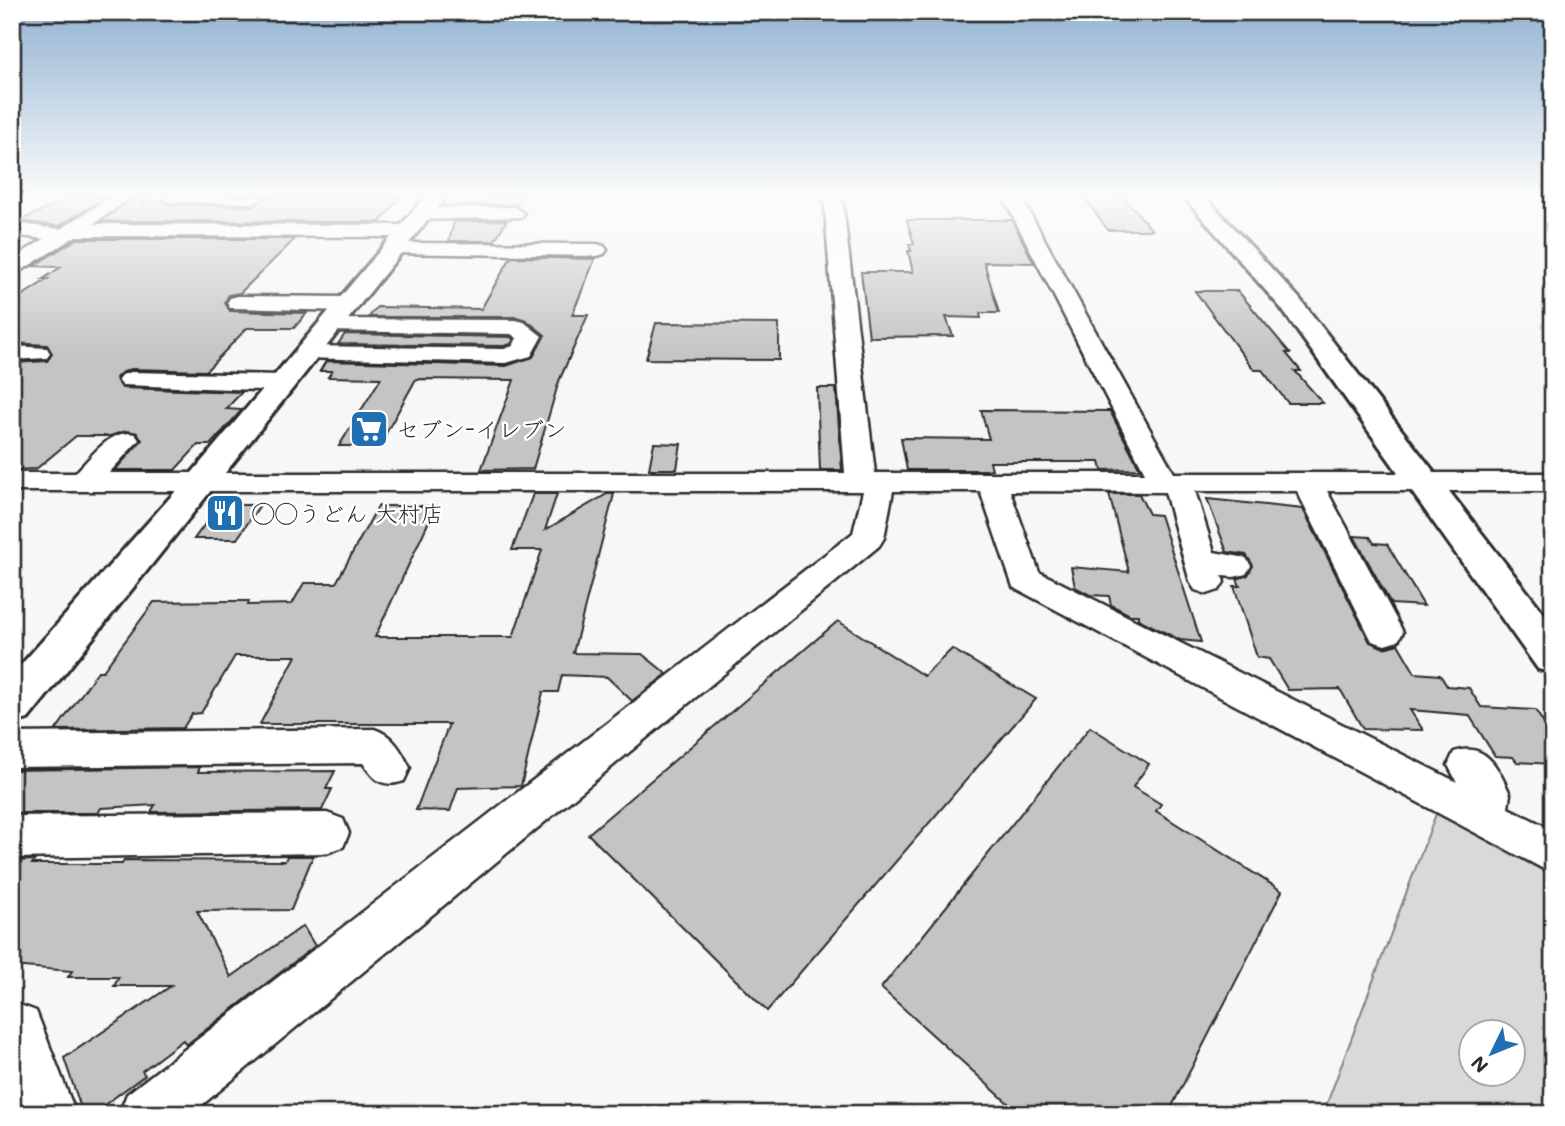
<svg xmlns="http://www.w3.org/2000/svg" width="1565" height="1126" font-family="Mali,'Klee One',sans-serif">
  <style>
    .green { fill: #d9d9d9; stroke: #828282; stroke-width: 2; fill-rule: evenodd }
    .building { fill: #c4c4c4; stroke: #2b2b2b; stroke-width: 2 }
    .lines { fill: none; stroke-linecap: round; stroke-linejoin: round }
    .street-casing { stroke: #2b2b2b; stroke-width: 5 }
    .secondary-casing { stroke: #2b2b2b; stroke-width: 6 }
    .street { fill: #fff; fill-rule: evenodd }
    .secondary { fill: #fff; fill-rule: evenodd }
    .labels { text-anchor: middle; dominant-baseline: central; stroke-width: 5; stroke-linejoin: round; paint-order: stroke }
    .poi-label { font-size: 23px; fill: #2b2b2b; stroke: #fff; text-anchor: start }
  </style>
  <rect width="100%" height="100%" fill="#f7f7f7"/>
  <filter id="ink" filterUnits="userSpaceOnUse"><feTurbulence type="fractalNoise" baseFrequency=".0143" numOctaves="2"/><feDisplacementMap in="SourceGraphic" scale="14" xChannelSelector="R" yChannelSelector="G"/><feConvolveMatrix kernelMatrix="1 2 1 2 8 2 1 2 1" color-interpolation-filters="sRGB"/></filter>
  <g filter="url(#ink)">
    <path class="green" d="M1439,806L1553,864V1114H1323ZM1470,1032H1512V1074H1470Z"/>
    <g class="building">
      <polygon points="71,197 106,197 59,226 19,221"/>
      <polygon points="135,197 149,197 143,202 163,201 170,205 254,206 265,197 401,197 380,222 101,221"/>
      <polygon points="462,197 521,197 516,205 459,205"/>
      <polygon points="1084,197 1124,197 1152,230 1108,230"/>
      <polygon points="507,220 494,241 449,241 454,222"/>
      <polygon points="907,220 1012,220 1034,263 984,262 999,313 980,313 981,318 946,317 953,336 869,337 861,272 913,272 908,251 911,251 909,244 914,244"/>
      <polygon points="77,239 295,239 240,293 229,295 225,302 230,311 307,313 294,328 247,328 206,371 131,369 121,373 116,378 122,388 242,392 226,409 242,410 232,421 210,445 198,445 175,470 115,470 142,440 137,433 126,431 110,436 76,436 36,469 12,470 12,363 47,361 52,354 47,345 12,343 12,302 48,279 43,279 61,267 33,266"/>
      <polygon points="511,257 595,259 572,315 588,315 559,381 533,469 481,470 514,380 416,379 379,446 339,446 381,378 328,377 332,371 320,371 326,361 506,366 533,357 545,335 526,320 517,317 369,317 377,307 481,309"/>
      <polygon points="1195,291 1238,291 1290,353 1286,353 1301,371 1295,371 1323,403 1288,403 1262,370 1254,370"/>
      <polygon points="656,323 779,324 779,360 646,359"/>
      <polygon points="345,334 510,337 514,339 511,344 504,346 338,344"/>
      <polygon points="817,388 836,388 842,470 820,470"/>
      <polygon points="981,410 1110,411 1140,469 1102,470 1100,462 990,462 992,469 986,470 907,470 901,438 989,439"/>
      <polygon points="654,443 681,444 677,469 649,469"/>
      <polygon points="533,494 557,494 545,530 607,494 614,494 573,653 642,654 667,674 632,701 607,677 562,675 558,692 543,692 521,786 458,788 450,811 416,810 449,724 260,724 296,656 235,656 201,713 192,714 183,728 56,730 98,671 103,671 154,602 231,601 249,601 248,605 292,604 304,583 336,583 378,506 436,506 375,637 513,637 542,550 512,550"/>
      <polygon points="1109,494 1139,494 1149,514 1160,515 1201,642 1180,640 1138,619 1138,615 1130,615 1111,605 1109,596 1090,595 1075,587 1071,567 1129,572"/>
      <polygon points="1207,499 1303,509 1370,642 1384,648 1398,644 1415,673 1440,675 1447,686 1469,688 1481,707 1535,710 1553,737 1553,764 1517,762 1513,757 1495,756 1469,715 1410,710 1423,730 1363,729 1340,689 1288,690 1269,659 1257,657 1234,586 1240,586 1237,579 1248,575 1253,565 1246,555 1227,552"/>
      <polygon points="219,505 260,505 237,539 194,539"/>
      <polygon points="1354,536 1370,537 1374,543 1387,544 1424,606 1391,604"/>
      <polygon points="838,621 924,676 952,649 1036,699 767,1011 588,834"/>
      <polygon points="1090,727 1149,764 1133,787 1161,804 1156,811 1282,891 1168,1114 1020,1114 881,988"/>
      <polygon points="200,767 198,772 335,771 326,789 332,789 322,810 151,812 155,805 101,808 98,813 12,813 12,770"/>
      <polygon points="287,856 313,856 291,910 197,911 231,977 303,926 315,946 186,1045 183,1040 142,1071 145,1075 92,1114 83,1114 64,1058 171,986 114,986 119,977 68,977 72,971 12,966 12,861 35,860 32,864 122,864 124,860 285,861"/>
    </g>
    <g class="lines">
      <g class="street-casing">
        <g id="street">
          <polygon points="111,197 132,197 93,224 407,225 417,231 407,237 76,236 19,272 12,274 12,259 44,239 12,235 12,223 60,229"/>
          <polygon points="161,197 262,197 263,198 254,203 170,202"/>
          <path d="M824,197H842L875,473H1145L1003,197H1021L1174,473H1553V491H1327L1403,632L1398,641L1385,645L1372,641L1297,491H1195L1214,552L1246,558L1251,566L1246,574L1234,577L1222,576L1224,582L1219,590L1207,594L1195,590L1190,582L1165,492L1010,491L1039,572L1457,782L1448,765L1454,752C1486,741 1498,768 1510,794L1508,808L1553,830V874L1013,587L980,491H893L884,538L879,546L191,1114H119L127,1094L853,533L863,491H12V473H75C92,457 110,428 135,434L139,440L109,473H845Z"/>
          <polygon points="515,207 524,213 522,217 421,220 412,214 421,208"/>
          <polygon points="393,243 597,244 604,246 607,250 604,254 597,256 386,253 383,249 386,245"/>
          <polygon points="238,296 348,297 356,299 359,304 356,309 348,311 230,308 227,303 230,298"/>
          <polygon points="330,319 516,320 524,322 542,336 531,356 506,363 299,358 296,353 299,348 308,346 504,349 513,346 517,338 511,334 322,331 318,326 322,321"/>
          <polygon points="12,346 47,348 50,353 47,358 12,360"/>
          <polygon points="131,372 283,375 292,378 296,383 292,388 283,391 122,385 118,380 122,375"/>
          <path d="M374,729C393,735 401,750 410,768L404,781C382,788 375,781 363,763L12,767V733Z"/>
          <polygon points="327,813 343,819 349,833 343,847 327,853 12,858 12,816"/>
          <polygon points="12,1002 36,1011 76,1114 20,1114 12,1092"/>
        </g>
      </g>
      <g class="secondary-casing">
        <g id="secondary">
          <polygon points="425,197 446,197 28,719 12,724 12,675 191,474"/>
          <polygon points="1184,197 1205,197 1299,298 1553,625 1553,673 1538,669 1281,308"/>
        </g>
      </g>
      <use href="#street" class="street"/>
      <use href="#secondary" class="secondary"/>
    </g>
  </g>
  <linearGradient id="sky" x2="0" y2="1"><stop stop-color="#91b2d2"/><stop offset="0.55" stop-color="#fbfbfb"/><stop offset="1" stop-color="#fbfbfb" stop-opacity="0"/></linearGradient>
  <rect width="1565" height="355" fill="url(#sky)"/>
  <defs>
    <g id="supermarket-square" transform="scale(2.0125)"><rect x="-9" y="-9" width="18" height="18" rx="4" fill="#1f6fb2" stroke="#fff"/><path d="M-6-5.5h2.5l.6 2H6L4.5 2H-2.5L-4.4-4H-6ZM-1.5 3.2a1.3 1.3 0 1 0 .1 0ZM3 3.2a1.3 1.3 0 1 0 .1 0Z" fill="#fff"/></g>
    <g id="restaurant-square" transform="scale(2.0125)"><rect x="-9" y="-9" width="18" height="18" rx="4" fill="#1f6fb2" stroke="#fff"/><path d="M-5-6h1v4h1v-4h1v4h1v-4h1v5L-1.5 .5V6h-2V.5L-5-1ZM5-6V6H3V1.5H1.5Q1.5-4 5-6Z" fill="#fff"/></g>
  </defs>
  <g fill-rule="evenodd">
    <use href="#supermarket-square" x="369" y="429"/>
    <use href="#restaurant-square" x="225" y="513"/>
  </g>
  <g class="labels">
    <g class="poi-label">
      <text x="396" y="429">セブン-イレブン</text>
      <text x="252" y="513">◯◯うどん 大村店</text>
    </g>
  </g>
  <rect width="1565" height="1126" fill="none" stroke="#fff" stroke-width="42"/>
  <rect x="21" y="21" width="1523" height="1084" fill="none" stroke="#2b2b2b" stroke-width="2.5" filter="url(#ink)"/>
  <g transform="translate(1492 1053) rotate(227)"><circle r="33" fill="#ffffff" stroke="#aaaaaa" stroke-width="2"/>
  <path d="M0-5L12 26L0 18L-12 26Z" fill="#1f6fb2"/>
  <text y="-10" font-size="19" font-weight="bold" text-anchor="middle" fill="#2b2b2b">N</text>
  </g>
</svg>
